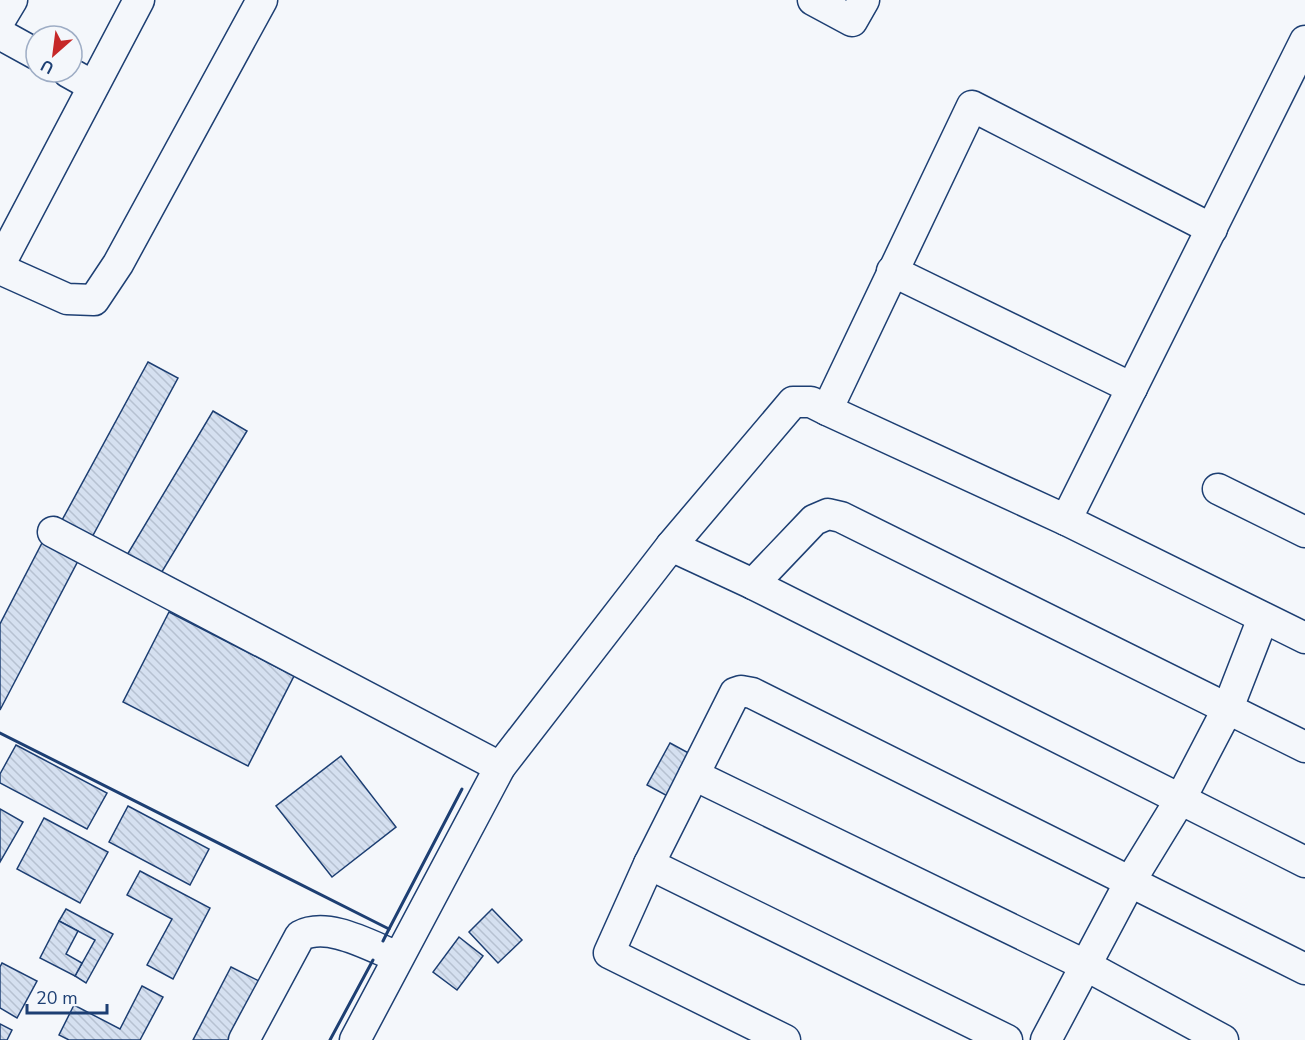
<svg xmlns="http://www.w3.org/2000/svg" width="1305" height="1040" font-family="'Nunito Sans',sans-serif">
  <style>
    .building { fill: url(#building-back-hatch); stroke: #1d3f73; stroke-width: 1.5 }
    .lines { fill: none; stroke-linecap: round; stroke-linejoin: round }
    .minor-casing { stroke: #1d3f73; stroke-width: 33 }
    .minor { stroke: #f4f7fb; stroke-width: 30 }
    .wall { stroke: #1d3f73; stroke-width: 3 }
  </style>
  <defs>
    <pattern id="building-back-hatch" width="6" height="6" patternUnits="userSpaceOnUse" patternTransform="scale(1.5)"><rect width="6" height="6" fill="#d5e0f0"/><path d="M-1 5l2 2M0 0l6 6M5-1l2 2" fill="none" stroke="#b6c1d1"/></pattern>
  </defs>
  <rect width="100%" height="100%" fill="#f4f7fb"/>
  <g class="building">
    <polygon points="148,362 178,378 91,539 61,522"/>
    <polygon points="213,411 247,431 160,575 127,555"/>
    <polygon points="43,541 79,559 0,710 0,624"/>
    <polygon points="169,612 294,676 248,766 123,702"/>
    <polygon points="670,743 696,757 673,799 647,785"/>
    <polygon points="16,745 107,793 87,829 0,783 0,774"/>
    <polygon points="341,756 396,827 332,877 276,806"/>
    <polygon points="128,806 209,849 190,885 109,842"/>
    <polygon points="0,809 23,822 0,862"/>
    <polygon points="44,818 108,852 80,903 17,869"/>
    <polygon points="140,871 210,908 173,979 147,965 172,919 127,895"/>
    <polygon points="66,909 113,934 86,983 75,976 95,940 59,921"/>
    <polygon points="492,909 522,940 498,963 469,932"/>
    <polygon points="59,921 78,931 66,954 82,963 75,976 40,958"/>
    <polygon points="459,937 483,956 457,990 433,972"/>
    <polygon points="2,963 37,981 17,1018 0,1008 0,967"/>
    <polygon points="231,967 265,984 235,1040 193,1040"/>
    <polygon points="142,986 163,997 140,1040 69,1040 59,1035 74,1005 120,1029"/>
    <polygon points="0,1024 12,1030 7,1040 0,1040"/>
  </g>
  <g class="lines">
    <g class="minor-casing">
      <g id="minor">
        <polyline points="813,0 852,21 864,0"/>
        <polyline points="0,20 12,0"/>
        <polyline points="0,34 36,54"/>
        <polyline points="68,72 93,86"/>
        <polyline points="0,264 139,0"/>
        <polyline points="0,269 67,299 94,300 118,264 262,0"/>
        <polyline points="892,271 1132,388"/>
        <polyline points="827,410 972,106 1212,229"/>
        <polyline points="1218,489 1305,532"/>
        <polyline points="1066,520 1305,41"/>
        <polyline points="53,532 500,767"/>
        <polyline points="671,546 753,584 1305,862"/>
        <polyline points="753,584 814,520 828,514 841,517 1305,747"/>
        <polyline points="694,775 1085,965 1223,1040"/>
        <polyline points="649,864 1007,1040"/>
        <path d="M244,1040L300,936C328,921 370,946 398,957"/>
        <polyline points="355,1040 500,767 671,546 793,402 811,402 827,410 1066,520 1305,638"/>
        <polyline points="785,1040 609,953 649,864 735,693 741,691 752,693 1305,969"/>
        <polyline points="1046,1040 1131,880 1180,800 1228,708 1263,618"/>
      </g>
    </g>
    <use href="#minor" class="minor"/>
    <g class="wall">
      <polyline points="0,733 389,929 383,941"/>
      <polyline points="389,929 462,789"/>
      <polyline points="330,1040 373,960"/>
    </g>
  </g>
  <g transform="translate(54 54) rotate(208)"><circle r="28" fill="#f4f7fb" stroke="#9eadc5" stroke-width="1.5"/>
  <path d="M0-4.5L10 22L0 15L-10 22Z" fill="#c62828"/>
  <text y="-9" font-size="16" font-weight="bold" text-anchor="middle" fill="#1d3f73">U</text>
  </g>
  <path d="M27 1004v9h80v-9" fill="none" stroke="#1d3f73" stroke-width="3"/>
  <text x="36" y="1004" font-size="18" fill="#1d3f73" stroke="#f4f7fb" stroke-width="4.5" paint-order="stroke">20 m</text>
</svg>
